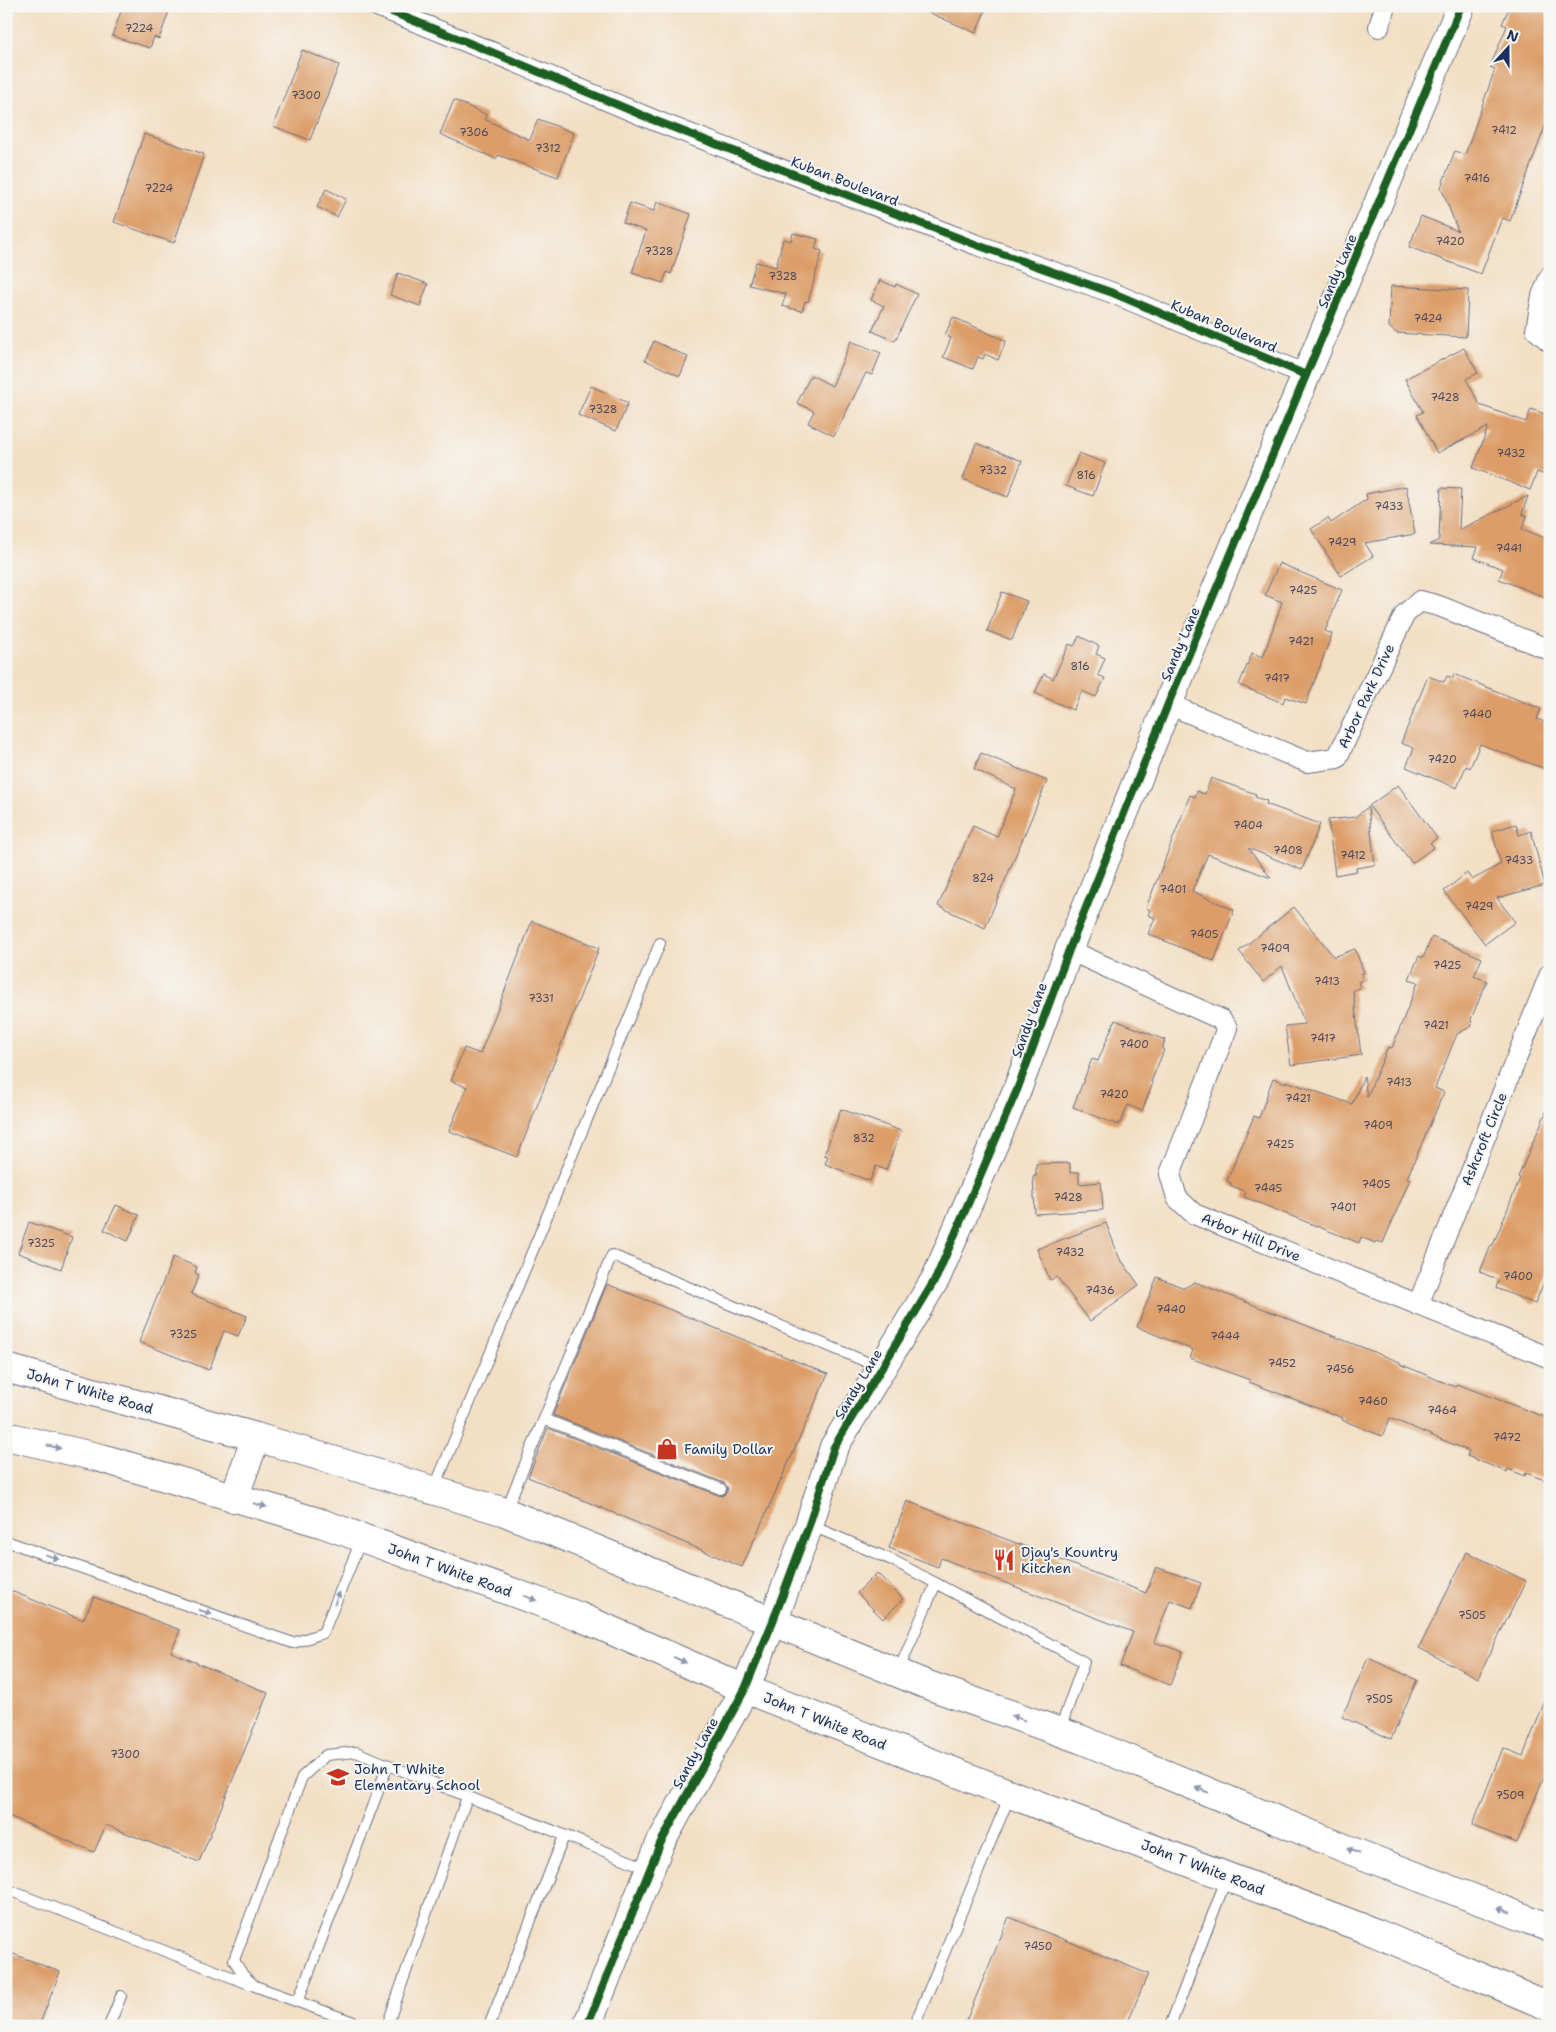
<svg xmlns="http://www.w3.org/2000/svg" width="1556" height="2032" font-family="'Shantell Sans',sans-serif">
  <style>
    .building { fill: #dc9d67 }
    .lines { fill: none; stroke-linecap: round; stroke-linejoin: round }
    .lane-casing { stroke: #676d82; stroke-width: 12 }
    .street-casing { stroke: #676d82; stroke-width: 22 }
    .secondary-casing { stroke: #676d82; stroke-width: 30 }
    .lane { stroke: #fff; stroke-width: 10 }
    .street { stroke: #fff; stroke-width: 20 }
    .secondary { stroke: #fff; stroke-width: 28 }
    .cycleway-casing { stroke: #f6f6f2; stroke-width: 11 }
    .cycleway { stroke: #1b5e20; stroke-width: 8 }
    .oneway { fill: #8d97ae }
    .labels { text-anchor: middle; dominant-baseline: central; stroke-width: 4; stroke-linejoin: round; paint-order: stroke }
    .number-label { font-size: 11px; fill: #4b4a60 }
    .street-label { font-size: 14px; fill: #1b2f5e; stroke: #f6f6f2 }
    .poi-label { font-size: 14px; fill: #1b2f5e; stroke: #f6f6f2; text-anchor: start }
  </style>
  <rect width="100%" height="100%" fill="#f6f6f2"/>
  <filter id="ink" filterUnits="userSpaceOnUse"><feTurbulence type="fractalNoise" baseFrequency=".02" numOctaves="2"/><feDisplacementMap in="SourceGraphic" scale="10" xChannelSelector="R" yChannelSelector="G"/><feConvolveMatrix kernelMatrix="1 2 1 2 8 2 1 2 1" color-interpolation-filters="sRGB"/></filter>
  <filter id="wash" filterUnits="userSpaceOnUse"><feTurbulence type="fractalNoise" baseFrequency=".0096" numOctaves="4" result="noise"/><feDisplacementMap in="SourceGraphic" scale="20" xChannelSelector="R" yChannelSelector="G"/><feGaussianBlur stdDeviation="1.12" result="paint"/><feColorMatrix in="noise" values="0 0 0 0 0 0 0 0 0 0 0 0 0 0 0 0 0 1.4 0 .05"/><feComposite in="paint" operator="in"/></filter>
  <g filter="url(#wash)">
    <rect width="100%" height="100%" fill="#f3dfc4"/>
    <g id="blocks">
      <g class="building">
        <polygon points="123,6 171,6 159,39 154,37 150,48 112,36"/>
        <polygon points="914,6 987,6 976,33"/>
        <polygon points="1510,6 1550,6 1550,113 1510,221 1502,218 1481,274 1409,247 1421,216 1458,231 1441,187 1455,151 1465,155 1495,69 1490,67 1507,26 1502,24"/>
        <polygon points="302,50 339,65 310,140 273,126"/>
        <polygon points="454,100 487,115 484,119 530,140 538,119 574,133 558,177 498,155 496,159 440,134"/>
        <polygon points="144,134 204,154 174,243 114,222"/>
        <polygon points="326,189 346,199 337,217 317,207"/>
        <polygon points="657,202 691,214 671,274 667,272 663,283 632,273 646,231 623,223 630,203 654,211"/>
        <polygon points="793,233 818,239 815,249 822,251 808,302 805,301 802,311 782,306 786,294 749,285 756,262 776,267 783,239 791,241"/>
        <polygon points="398,273 428,284 420,306 390,295"/>
        <polygon points="880,280 895,287 896,284 917,294 895,341 872,331 884,306 871,300"/>
        <polygon points="1391,286 1468,290 1466,337 1396,333 1389,327"/>
        <polygon points="953,317 1006,341 998,360 985,354 983,359 978,357 973,369 943,357 951,338 945,335"/>
        <polygon points="654,341 688,357 680,376 645,360"/>
        <polygon points="851,341 881,353 872,375 866,373 834,436 808,423 814,411 797,403 811,375 832,386"/>
        <polygon points="1464,348 1478,373 1466,379 1480,405 1526,422 1531,409 1550,416 1550,477 1537,472 1530,490 1473,468 1488,427 1437,453 1417,415 1423,412 1405,379"/>
        <polygon points="591,386 628,403 616,431 578,415"/>
        <polygon points="976,443 1022,461 1008,497 963,479"/>
        <polygon points="1079,453 1105,463 1093,496 1066,486"/>
        <polygon points="1406,486 1415,534 1365,543 1373,556 1341,576 1311,529 1328,518 1331,523 1367,499 1366,494"/>
        <polygon points="1441,488 1461,489 1459,530 1528,496 1522,514 1527,516 1522,529 1550,540 1550,599 1499,579 1503,569 1474,558 1478,547 1429,545 1439,540"/>
        <polygon points="1279,563 1342,590 1325,631 1332,634 1306,704 1285,697 1283,703 1239,685 1252,653 1263,657 1282,602 1265,595"/>
        <polygon points="1002,592 1027,601 1012,640 987,631"/>
        <polygon points="1079,636 1099,646 1096,654 1105,658 1098,675 1105,678 1096,697 1082,691 1073,710 1035,693 1044,674 1053,679 1069,644 1074,646"/>
        <polygon points="1454,674 1541,709 1537,719 1550,724 1550,771 1480,744 1470,768 1466,766 1457,788 1406,767 1414,748 1401,743 1428,676 1444,682 1447,676 1453,678"/>
        <polygon points="981,753 1047,781 985,928 938,906 973,826 997,837 1016,789 974,769"/>
        <polygon points="1211,778 1256,794 1255,797 1267,801 1266,804 1320,824 1302,870 1248,848 1271,878 1208,854 1192,891 1234,910 1214,961 1148,934 1155,918 1148,915 1150,910 1146,908 1190,795 1195,797 1197,791 1205,794"/>
        <polygon points="1398,785 1437,838 1430,843 1434,847 1412,863 1369,806"/>
        <polygon points="1368,807 1375,865 1356,868 1357,871 1335,875 1328,820 1355,817"/>
        <polygon points="1516,824 1519,835 1531,831 1545,885 1497,898 1515,922 1485,944 1444,891 1467,873 1472,880 1501,864 1492,831"/>
        <polygon points="1294,907 1334,957 1355,949 1364,973 1361,974 1363,980 1358,982 1360,988 1353,990 1361,1055 1291,1065 1285,1026 1305,1024 1282,966 1263,982 1239,951"/>
        <polygon points="532,921 599,948 517,1157 449,1131 467,1087 451,1081 464,1048 480,1054"/>
        <polygon points="1432,937 1482,958 1474,976 1487,981 1471,1019 1472,1026 1457,1034 1435,1088 1444,1092 1407,1178 1410,1179 1383,1243 1376,1241 1375,1243 1361,1237 1359,1243 1244,1197 1246,1192 1230,1185 1231,1183 1227,1181 1254,1116 1259,1118 1273,1078 1286,1083 1286,1081 1352,1104 1364,1076 1367,1097 1388,1047 1392,1048 1418,982 1409,979 1419,956 1423,958"/>
        <polygon points="1115,1020 1165,1040 1162,1049 1164,1050 1151,1082 1153,1083 1142,1111 1128,1105 1120,1123 1118,1123 1118,1125 1073,1107 1092,1059 1098,1061"/>
        <polygon points="1550,1103 1550,1267 1535,1304 1496,1288 1499,1280 1480,1272 1491,1245 1493,1245 1520,1178 1518,1177"/>
        <polygon points="841,1109 901,1131 886,1170 876,1166 870,1181 825,1164 828,1156 824,1155"/>
        <polygon points="1070,1163 1070,1173 1079,1172 1079,1184 1101,1182 1103,1210 1035,1214 1033,1177 1036,1176 1036,1164"/>
        <polygon points="116,1205 139,1215 128,1241 104,1230"/>
        <polygon points="29,1222 72,1237 61,1269 18,1253"/>
        <polygon points="1106,1223 1119,1257 1139,1285 1090,1321 1057,1277 1050,1280 1037,1249"/>
        <polygon points="173,1257 197,1267 195,1273 199,1275 191,1294 247,1316 238,1336 224,1331 209,1370 139,1342"/>
        <polygon points="1157,1277 1184,1288 1195,1282 1215,1290 1400,1362 1400,1364 1455,1387 1457,1384 1550,1419 1550,1482 1526,1473 1525,1476 1508,1469 1507,1472 1467,1456 1469,1451 1390,1418 1382,1436 1342,1420 1343,1418 1249,1382 1250,1380 1190,1358 1193,1350 1137,1327"/>
        <polygon points="607,1284 828,1374 742,1567 528,1477 548,1428 718,1495 722,1496 727,1492 728,1488 724,1483 553,1415"/>
        <polygon points="907,1501 1146,1593 1156,1567 1201,1583 1192,1608 1170,1600 1154,1642 1183,1652 1170,1685 1120,1666 1133,1632 941,1558 938,1567 889,1548"/>
        <polygon points="1467,1552 1526,1581 1478,1678 1419,1648"/>
        <polygon points="877,1573 903,1599 883,1619 857,1593"/>
        <polygon points="6,1589 83,1620 94,1597 180,1630 171,1652 268,1693 199,1862 106,1825 94,1852 6,1815"/>
        <polygon points="1368,1658 1417,1680 1391,1739 1342,1717"/>
        <polygon points="1549,1691 1550,1762 1517,1843 1472,1826 1503,1748 1523,1756"/>
        <polygon points="1009,1917 1148,1974 1126,2026 964,2026"/>
        <polygon points="11,1953 60,1972 39,2026 6,2026 6,1966"/>
      </g>
    </g>
  </g>
  <g filter="url(#ink)">
    <use href="#blocks" fill-opacity="0" stroke="#676d82" stroke-width="1"/>
    <g class="lines">
      <g class="lane-casing">
        <g id="lane">
          <polyline points="544,1419 721,1489"/>
          <polyline points="434,1489 660,943"/>
          <polyline points="506,1510 612,1255 881,1368"/>
          <polyline points="810,1525 894,1561 1084,1662 1059,1732"/>
          <polyline points="6,1541 293,1643 323,1633 362,1538"/>
          <polyline points="898,1672 936,1583"/>
          <polyline points="6,1889 249,1984"/>
          <polyline points="298,2001 388,1765"/>
          <polyline points="109,2026 121,1996"/>
          <polyline points="364,2026 255,1986 243,1975 234,1960 302,1777 326,1755 356,1752 649,1869"/>
          <polyline points="387,2026 467,1797"/>
          <polyline points="489,2026 564,1836"/>
          <polyline points="914,2026 1010,1795"/>
          <polyline points="1170,2026 1227,1877"/>
        </g>
      </g>
      <g class="street-casing">
        <g id="street">
          <polyline points="377,6 494,53 656,121 977,245 1113,293 1306,375"/>
          <polyline points="1379,27 1385,6"/>
          <polyline points="1550,276 1542,296 1536,330 1550,342"/>
          <polyline points="1168,704 1307,762 1337,758 1405,614 1420,601 1439,606 1550,650"/>
          <polyline points="1069,950 1220,1019 1227,1028 1170,1174 1177,1198 1194,1214 1550,1358"/>
          <polyline points="1418,1305 1550,974"/>
        </g>
      </g>
      <g class="secondary-casing">
        <g id="secondary">
          <polyline points="6,1368 256,1437 505,1512 925,1684 1080,1739 1354,1852 1550,1928"/>
          <polyline points="6,1436 101,1458 321,1523 578,1616 745,1689 1051,1810 1376,1933 1550,2007"/>
          <polyline points="234,1498 256,1437"/>
          <polyline points="587,2026 660,1844 745,1689 773,1621 809,1525 834,1447 936,1278 1017,1090 1069,950 1168,704 1461,6"/>
        </g>
      </g>
      <use href="#lane" class="lane"/>
      <use href="#street" class="street"/>
      <use href="#secondary" class="secondary"/>
      <g class="cycleway-casing">
        <g id="cycleway">
          <polyline points="377,6 494,53 656,121 977,245 1113,293 1306,375"/>
          <polyline points="587,2026 660,1844 745,1689 773,1621 809,1525 834,1447 936,1278 1017,1090 1069,950 1168,704 1461,6"/>
        </g>
      </g>
      <use href="#cycleway" class="cycleway"/>
    </g>
    <defs><path id="oneway-solid" d="M-6-.8H1V-3.2L6.5 0L1 3.2V.8H-6Z" transform="scale(1.25)"/></defs>
    <g class="oneway">
      <use href="#oneway-solid" transform="translate(54 1447) rotate(13)"/>
      <use href="#oneway-solid" transform="translate(260 1505) rotate(16)"/>
      <use href="#oneway-solid" transform="translate(52 1557) rotate(20)"/>
      <use href="#oneway-solid" transform="translate(337 1598) rotate(-68)"/>
      <use href="#oneway-solid" transform="translate(530 1598) rotate(20)"/>
      <use href="#oneway-solid" transform="translate(205 1612) rotate(19)"/>
      <use href="#oneway-solid" transform="translate(680 1660) rotate(24)"/>
      <use href="#oneway-solid" transform="translate(1018 1718) rotate(-160)"/>
      <use href="#oneway-solid" transform="translate(1202 1790) rotate(-158)"/>
      <use href="#oneway-solid" transform="translate(1353 1851) rotate(-158)"/>
      <use href="#oneway-solid" transform="translate(1504 1910) rotate(-159)"/>
    </g>
  </g>
  <defs>
    <g id="shop-bare" transform="scale(1.725)"><path d="M-5-2.5h2.3a2.7 3.5 0 0 1 5.4 0H5L5.5 6h-11ZM-1.5-2.5h3a1.5 2.3 0 0 0-3 0Z" fill="#c8321e" stroke="#f6f6f2" stroke-width="2.5" paint-order="stroke"/></g>
    <g id="restaurant-bare" transform="scale(1.725)"><path d="M-5-6h1v4h1v-4h1v4h1v-4h1v5L-1.5 .5V6h-2V.5L-5-1ZM5-6V6H3V1.5H1.5Q1.5-4 5-6Z" fill="#c8321e" stroke="#f6f6f2" stroke-width="2.5" paint-order="stroke"/></g>
    <g id="school-bare" transform="scale(1.725)"><path d="M0-5L7-2L0 1L-7-2ZM-4 1L0 2.5L4 1V4Q0 6-4 4Z" fill="#c8321e" stroke="#f6f6f2" stroke-width="2.5" paint-order="stroke"/></g>
  </defs>
  <g fill-rule="evenodd">
    <use href="#shop-bare" x="667" y="1449"/>
    <use href="#restaurant-bare" x="1004" y="1560"/>
    <use href="#school-bare" x="338" y="1777"/>
  </g>
  <g class="labels">
    <g class="number-label">
      <text x="139" y="28">7224</text>
      <text x="306" y="95">7300</text>
      <text x="1504" y="130">7412</text>
      <text x="474" y="132">7306</text>
      <text x="548" y="148">7312</text>
      <text x="1477" y="178">7416</text>
      <text x="159" y="188">7224</text>
      <text x="1450" y="241">7420</text>
      <text x="659" y="251">7328</text>
      <text x="783" y="276">7328</text>
      <text x="1428" y="318">7424</text>
      <text x="1445" y="397">7428</text>
      <text x="603" y="409">7328</text>
      <text x="1511" y="453">7432</text>
      <text x="993" y="470">7332</text>
      <text x="1086" y="475">816</text>
      <text x="1389" y="506">7433</text>
      <text x="1342" y="542">7429</text>
      <text x="1509" y="548">7441</text>
      <text x="1303" y="590">7425</text>
      <text x="1301" y="641">7421</text>
      <text x="1080" y="666">816</text>
      <text x="1277" y="678">7417</text>
      <text x="1477" y="714">7440</text>
      <text x="1442" y="759">7420</text>
      <text x="1248" y="825">7404</text>
      <text x="1288" y="850">7408</text>
      <text x="1353" y="855">7412</text>
      <text x="1519" y="860">7433</text>
      <text x="983" y="878">824</text>
      <text x="1173" y="889">7401</text>
      <text x="1479" y="906">7429</text>
      <text x="1204" y="934">7405</text>
      <text x="1275" y="948">7409</text>
      <text x="1447" y="965">7425</text>
      <text x="1327" y="981">7413</text>
      <text x="541" y="998">7331</text>
      <text x="1436" y="1025">7421</text>
      <text x="1323" y="1038">7417</text>
      <text x="1134" y="1044">7400</text>
      <text x="1399" y="1082">7413</text>
      <text x="1114" y="1094">7420</text>
      <text x="1298" y="1098">7421</text>
      <text x="1378" y="1125">7409</text>
      <text x="864" y="1138">832</text>
      <text x="1280" y="1144">7425</text>
      <text x="1376" y="1184">7405</text>
      <text x="1268" y="1188">7445</text>
      <text x="1068" y="1197">7428</text>
      <text x="1343" y="1207">7401</text>
      <text x="41" y="1243">7325</text>
      <text x="1070" y="1252">7432</text>
      <text x="1518" y="1276">7400</text>
      <text x="1100" y="1290">7436</text>
      <text x="1171" y="1309">7440</text>
      <text x="183" y="1334">7325</text>
      <text x="1225" y="1336">7444</text>
      <text x="1282" y="1363">7452</text>
      <text x="1340" y="1369">7456</text>
      <text x="1373" y="1401">7460</text>
      <text x="1442" y="1410">7464</text>
      <text x="1507" y="1437">7472</text>
      <text x="1472" y="1615">7505</text>
      <text x="1379" y="1699">7505</text>
      <text x="125" y="1754">7300</text>
      <text x="1510" y="1795">7509</text>
      <text x="1038" y="1946">7450</text>
    </g>
    <g class="street-label">
      <text transform="translate(845 181) rotate(21)">Kuban Boulevard</text>
      <text transform="translate(1337 271) rotate(-67)">Sandy Lane</text>
      <text transform="translate(1224 326) rotate(23)">Kuban Boulevard</text>
      <text transform="translate(1180 644) rotate(-67)">Sandy Lane</text>
      <text transform="translate(1366 696) rotate(-65)">Arbor Park Drive</text>
      <text transform="translate(1029 1020) rotate(-70)">Sandy Lane</text>
      <text transform="translate(1484 1139) rotate(-68)">Ashcroft Circle</text>
      <text transform="translate(1251 1237) rotate(22)">Arbor Hill Drive</text>
      <text transform="translate(858 1384) rotate(-59)">Sandy Lane</text>
      <text transform="translate(90 1391) rotate(16)">John T White Road</text>
      <text transform="translate(450 1570) rotate(20)">John T White Road</text>
      <text transform="translate(825 1721) rotate(22)">John T White Road</text>
      <text transform="translate(695 1753) rotate(-61)">Sandy Lane</text>
      <text transform="translate(1203 1867) rotate(21)">John T White Road</text>
    </g>
    <g class="poi-label">
      <text x="684" y="1449">Family Dollar</text>
      <text x="1021" y="1552">Djay's Kountry<tspan x="1021" dy="16">Kitchen</tspan></text>
      <text x="354" y="1769">John T White<tspan x="354" dy="16">Elementary School</tspan></text>
    </g>
  </g>
  <rect width="1556" height="2032" fill="none" stroke="#f6f6f2" stroke-width="25"/>
  <g transform="translate(1508 48) rotate(21)" stroke="#f6f6f2" stroke-width="4" paint-order="stroke">
  <path d="M0-4L9 19L0 12L-9 19Z" fill="#1b2f5e"/>
  <text y="-8" font-size="14" font-weight="bold" text-anchor="middle" fill="#1b2f5e">N</text>
  </g>
</svg>
